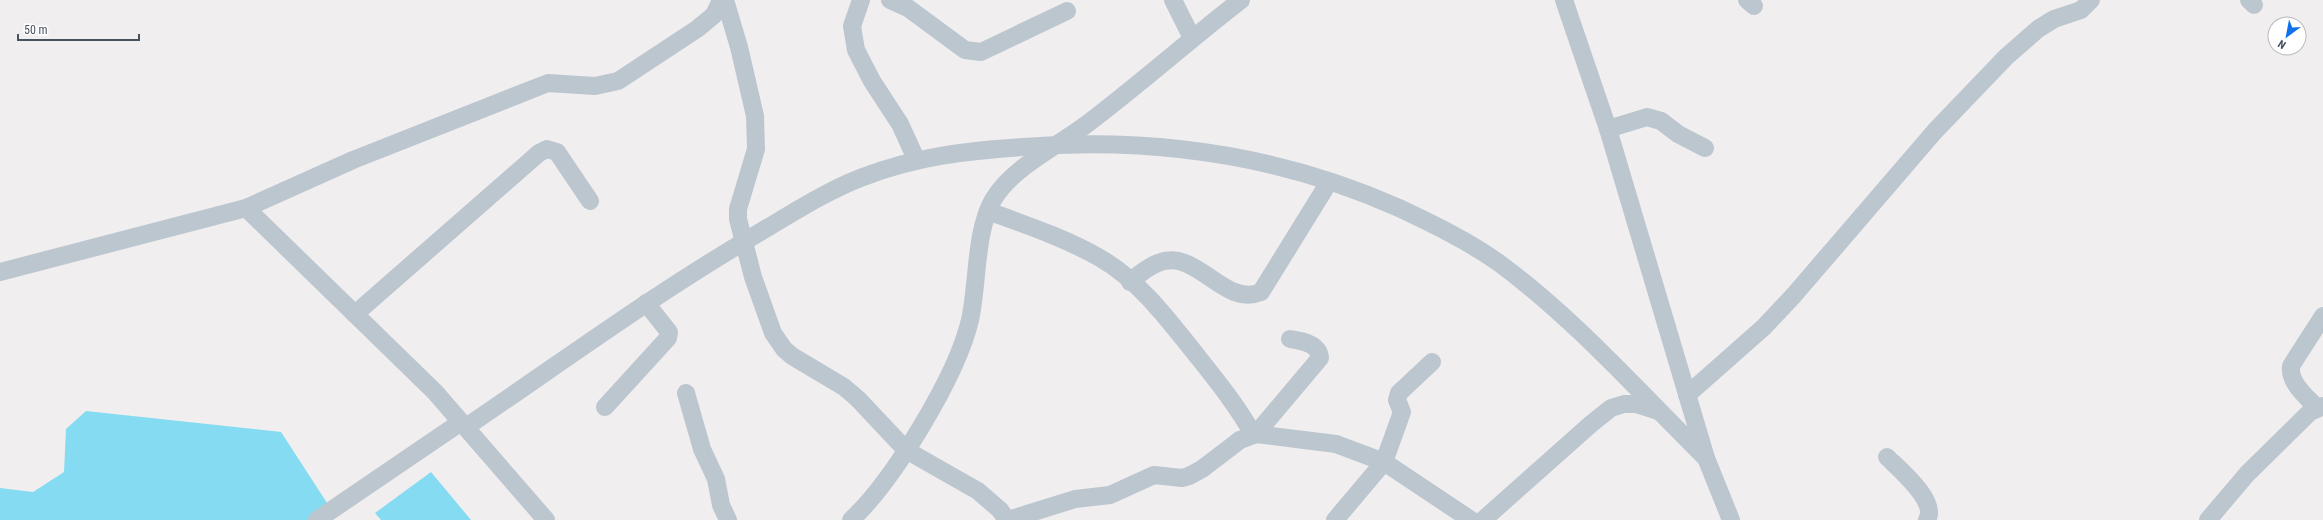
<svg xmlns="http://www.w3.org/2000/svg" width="2323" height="520" font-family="'Roboto Condensed',sans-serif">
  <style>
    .water { fill: #85dbf1 }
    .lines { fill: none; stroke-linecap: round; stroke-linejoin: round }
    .street { stroke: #bcc6cf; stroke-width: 18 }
  </style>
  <rect width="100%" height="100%" fill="#f1eeef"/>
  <g class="water">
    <polygon points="86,411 281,432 329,506 308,520 0,520 0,488 33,492 64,472 66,429"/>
    <polygon points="431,472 471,520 381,520 375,513"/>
  </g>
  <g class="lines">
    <g class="street">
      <polyline points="725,0 739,47 755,116 756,149 738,209 738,219 753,277 773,333 784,349 792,356 844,387 858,399 906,450 978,491 1000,510 1007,520"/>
      <polyline points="861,0 852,26 856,50 872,81 900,124 916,159"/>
      <polyline points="890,0 908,8 965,50 981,52 1067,11"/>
      <polyline points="1173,0 1192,38"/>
      <polyline points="1564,0 1608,129 1706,458 1731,520"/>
      <polyline points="1747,0 1754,6"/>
      <polyline points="2249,0 2254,5"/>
      <polyline points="1608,129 1647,117 1661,121 1678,134 1705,148"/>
      <polyline points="246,208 435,392 546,520"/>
      <path d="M988,211C1026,225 1065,238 1100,258C1140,281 1170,322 1198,357C1218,382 1237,406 1253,434"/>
      <polyline points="0,272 246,208 353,160 548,83 595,86 618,81 697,29 714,15 721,0"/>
      <path d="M1130,282C1138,275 1147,267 1158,263C1197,247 1223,308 1261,292L1329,182"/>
      <polyline points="355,314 539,153 547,149 557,152 590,201"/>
      <polyline points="686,393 702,449 716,479 721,505 728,520"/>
      <polyline points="1687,395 1764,327 1794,295 1935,131 2006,57 2038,29 2054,19 2081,10 2091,0"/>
      <polyline points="605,407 668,338 669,332 646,303"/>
      <path d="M2317,408C2306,396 2289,383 2291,366L2323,316"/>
      <path d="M466,427C562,362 656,293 757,234C791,214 826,191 863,177C918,156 966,151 1023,147C1153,137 1280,155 1399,208C1433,224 1468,241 1499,263C1575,319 1639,392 1706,458"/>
      <path d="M1256,434L1320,358C1319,343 1301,341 1290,339"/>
      <path d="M1887,457C1900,470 1938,501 1927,520"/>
      <polyline points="317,520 461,422"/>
      <path d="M851,520C893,481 957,376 970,320C978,284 975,231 993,200C1011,168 1058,146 1087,124C1140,84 1189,40 1241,0"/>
      <polyline points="1008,520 1075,499 1110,495 1154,475 1182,478 1189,476 1202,469 1240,440 1256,434 1336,444 1384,462 1471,520"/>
      <polyline points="1335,520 1384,462 1402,412 1397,400 1399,393 1432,362"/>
      <polyline points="1483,520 1591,424 1611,408 1624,404 1636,404 1658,411"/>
      <polyline points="2208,520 2247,474 2310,412 2323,406"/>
    </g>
  </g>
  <g transform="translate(2287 36) rotate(212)"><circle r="19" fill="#ffffff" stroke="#b5babe"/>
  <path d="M0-3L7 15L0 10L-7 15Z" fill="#0f71eb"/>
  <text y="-6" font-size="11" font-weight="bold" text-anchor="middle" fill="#46525d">N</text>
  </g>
  <path d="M18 34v6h121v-6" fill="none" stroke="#46525d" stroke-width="2"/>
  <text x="24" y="34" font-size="12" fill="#46525d" stroke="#ffffff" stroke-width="3" paint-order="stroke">50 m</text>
</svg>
